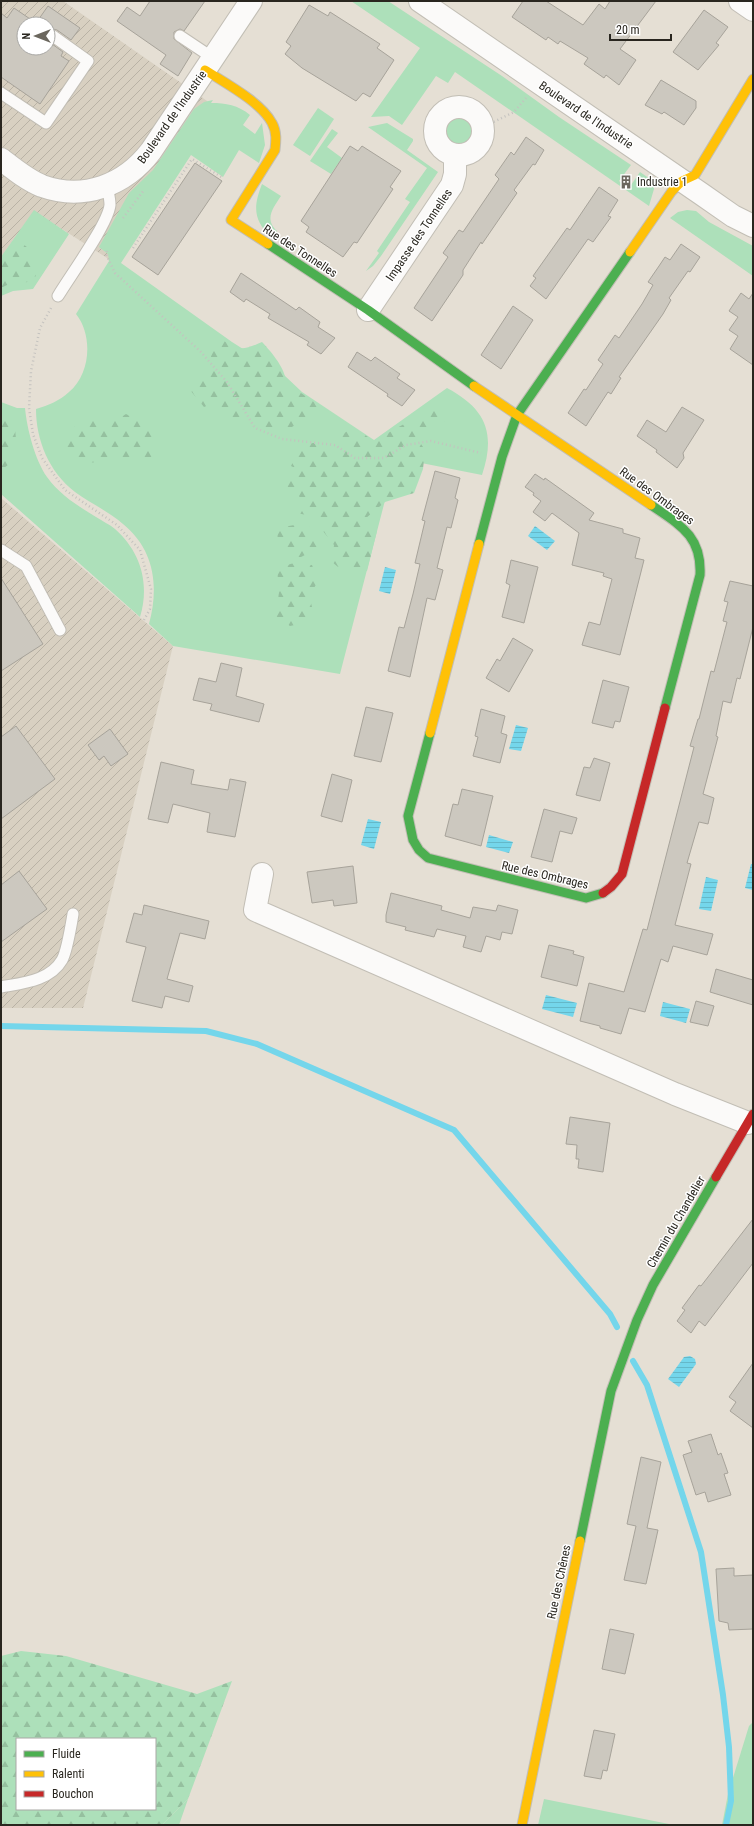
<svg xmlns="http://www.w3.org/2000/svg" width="754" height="1826" font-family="'Roboto Condensed',sans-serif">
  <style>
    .industrial { fill: url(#industrial-furrows); fill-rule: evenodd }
    .green { fill: #ade0ba }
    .forest { fill: url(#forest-firs); fill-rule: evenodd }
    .water { fill: url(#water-rules) }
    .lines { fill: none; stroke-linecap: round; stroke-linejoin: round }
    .stream { stroke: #74d6eb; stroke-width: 6 }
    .building { fill: #ccc8bf; stroke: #a7a39a }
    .lane-casing { stroke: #c2beb5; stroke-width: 13 }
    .street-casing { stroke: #c2beb5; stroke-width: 24 }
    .fast-casing { stroke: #c2beb5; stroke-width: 11 }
    .slow-casing { stroke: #c2beb5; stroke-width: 11 }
    .jam-casing { stroke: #c2beb5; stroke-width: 11 }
    .path { stroke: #c4c2bf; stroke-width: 2.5; stroke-dasharray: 1 3; stroke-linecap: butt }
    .lane { stroke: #fbfaf9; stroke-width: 11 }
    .street { stroke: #fbfaf9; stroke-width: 22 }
    .fast { stroke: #4caf50; stroke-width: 9 }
    .slow { stroke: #ffc107; stroke-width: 9 }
    .jam { stroke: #c62828; stroke-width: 9 }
    .labels { text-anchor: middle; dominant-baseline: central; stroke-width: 3; stroke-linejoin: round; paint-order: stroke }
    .street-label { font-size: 12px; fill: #29261f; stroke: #fff }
    .poi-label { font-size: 12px; fill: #29261f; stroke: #fff; text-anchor: start }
  </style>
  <defs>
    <pattern id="industrial-furrows" width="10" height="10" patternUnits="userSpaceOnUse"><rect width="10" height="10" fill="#d8d0c1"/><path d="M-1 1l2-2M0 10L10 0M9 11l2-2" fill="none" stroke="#b9b2a5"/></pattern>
    <pattern id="forest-firs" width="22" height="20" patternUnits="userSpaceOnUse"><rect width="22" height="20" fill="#ade0ba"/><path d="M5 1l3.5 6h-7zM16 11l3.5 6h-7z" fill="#95c09f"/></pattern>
    <pattern id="water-rules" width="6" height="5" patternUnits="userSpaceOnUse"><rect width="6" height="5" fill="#74d6eb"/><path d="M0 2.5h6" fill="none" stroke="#64b8c9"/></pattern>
  </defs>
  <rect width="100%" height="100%" fill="#e5dfd4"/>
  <g class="industrial">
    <path d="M1,1H63L210,103L109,261L107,258L34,211L1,257ZM24,24H48V48H24Z"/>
    <polygon points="1,498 173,646 83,1008 1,1008"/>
  </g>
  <g class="green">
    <polygon points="351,1 388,1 502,76 559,117 631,165 619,181 629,188 640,172 653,181 654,189 649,206 455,72 448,83 436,76 402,125 389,116 371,117 420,48"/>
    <path d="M213,100L211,103C226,103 238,105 250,115L243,125L255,134L262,123L265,145L259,163L239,150L223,177L191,155L121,263L232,342L284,375L302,392L374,440L447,388C486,409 496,433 482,475L396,458L340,674L173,646L149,624C159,587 155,550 123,524C108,511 90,503 75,492C49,472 36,440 36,409C49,405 59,401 69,392C91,374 93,335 76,314L109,261L108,254L99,247L129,193L153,170L194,109L204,102Z"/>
    <polygon points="318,108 334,119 310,156 293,145"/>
    <circle cx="459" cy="130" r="16"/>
    <polygon points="387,123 413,139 413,141 407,150 438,172 381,256 373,266 366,271 379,253 377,251 410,202 405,199 427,168 368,127"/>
    <polygon points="332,129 338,133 327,147 342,158 331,174 310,161"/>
    <path d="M262,184L281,196C273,208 264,219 277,231L272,238C253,220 253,207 262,184Z"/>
    <polygon points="34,210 69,234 33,289 13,291 1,296 1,257"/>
    <polygon points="687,210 696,211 709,222 753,246 753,276 670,218 678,212"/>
    <path d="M1,402L17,408H25C27,429 35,460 47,477C60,495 78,506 96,517C102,521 109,524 115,529C141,552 150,584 140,617L1,494Z"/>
    <polygon points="753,1722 753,1825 722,1825 728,1794 749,1726"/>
    <polygon points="188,1799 179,1825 162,1825"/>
    <polygon points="544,1799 674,1825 538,1825"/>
  </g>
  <g class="forest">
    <polygon points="12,242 23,244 32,251 31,264 36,276 19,287 9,284 1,288 1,257"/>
    <path d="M220,338C238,351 242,351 262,342C273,354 289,372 286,389L290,392L298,391L323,408L287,430L271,431L248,418L235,424L221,415V400L204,407L190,390L197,376L209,370L212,350Z"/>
    <polygon points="434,407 448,418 435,429 417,438 425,450 423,469 414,493 385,502 366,518 377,531 367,571 343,571 332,562 334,545 311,516 297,513 301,498 287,486 295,468 291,466 302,444 326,442 335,455 344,449 336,439 353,427 374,441"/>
    <polygon points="126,414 156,430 151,460 137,460 117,456 99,462 85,463 63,449 70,431 79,422 96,417 111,423"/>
    <polygon points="7,415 14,418 16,439 11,444 8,465 1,470 1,416"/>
    <polygon points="305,523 313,530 320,538 319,548 295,560 287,560 279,548 277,532 289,526"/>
    <polygon points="294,563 312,565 318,582 309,595 313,611 304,623 290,626 276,616 279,592 277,568"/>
    <path d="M21,1651L66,1656L197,1694L232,1681L188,1799L162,1825H1V1656ZM17,1739H155V1809H17Z"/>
  </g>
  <g class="water">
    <polygon points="535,526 555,541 547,550 528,536"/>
    <polygon points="385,567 396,570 390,594 379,591"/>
    <polygon points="516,725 528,728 521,751 509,749"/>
    <polygon points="368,819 381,822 374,849 361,845"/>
    <polygon points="489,835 513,842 509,853 486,847"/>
    <polygon points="751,864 753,864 753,890 745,888"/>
    <polygon points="706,877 718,880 711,911 699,909"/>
    <polygon points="546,995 577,1003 573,1017 542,1009"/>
    <polygon points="663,1002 690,1009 686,1023 660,1016"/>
    <polygon points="690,1356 695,1359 696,1364 679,1387 668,1379 684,1357"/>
  </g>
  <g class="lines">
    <g class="stream">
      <polyline points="1,1026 206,1031 257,1044 454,1130 610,1314 617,1327"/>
      <polyline points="633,1361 647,1385 701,1552 723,1695 729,1747 731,1801 726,1825"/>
    </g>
  </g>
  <g class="building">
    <polygon points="150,1 205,1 184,31 180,29 174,32 174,39 192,53 178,76 160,64 166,55 117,21 127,7 140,16"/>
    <polygon points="523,1 546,1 583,25 599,4 605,9 610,1 656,1 620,49 636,60 619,85 606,75 604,78 584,64 588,58 560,41 558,44 548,37 546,40 512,17"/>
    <polygon points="309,5 328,16 330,12 380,44 377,48 394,60 370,97 363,93 356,101 302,68 285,54 291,46 286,42"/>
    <polygon points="48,6 80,28 71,40 57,30 53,29 48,31 48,24 24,24 24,48 48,48 48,41 63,52 61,56 69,61 40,104 1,77 1,13 7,18 14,8 36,23"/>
    <polygon points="704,10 728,27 716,43 719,45 698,70 673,52"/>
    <polygon points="661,80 696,101 696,108 684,125 664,112 662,114 645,105"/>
    <polygon points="526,137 544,150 535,165 533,164 514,190 517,193 482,244 481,242 463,270 463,275 432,321 414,308 448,257 443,253 459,230 463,232 499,179 495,175 511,152 514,155"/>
    <polygon points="350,146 358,151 362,146 401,171 390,187 393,189 357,243 354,242 343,257 306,232 309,227 301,221"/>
    <polygon points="195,163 222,181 158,275 132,257"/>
    <polygon points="599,187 618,200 608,216 611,217 593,242 588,239 546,299 530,286 536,278 533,276 567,228 570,230"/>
    <polygon points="681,244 700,257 690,272 688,271 669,298 671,300 663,314 619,377 621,378 611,394 608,392 586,426 568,413 584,389 586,390 603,364 598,360 615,335 619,338 642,304 653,285 648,282 659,266 665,257 670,260"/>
    <polygon points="241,273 296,310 299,307 320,322 318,327 335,338 321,354 307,345 309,342 268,318 270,314 246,299 244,302 230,292"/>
    <polygon points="741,293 749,299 753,293 753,365 730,349 738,336 729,330 738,317 729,311"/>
    <polygon points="513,306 533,320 501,369 481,355"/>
    <polygon points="357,352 371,361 375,357 400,374 397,378 415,390 402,406 387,396 388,394 348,367"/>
    <polygon points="682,407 704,420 683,453 684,458 677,468 656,452 657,450 637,436 647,420 666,432"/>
    <polygon points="435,471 460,478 455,498 458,500 451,528 447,527 437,568 443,570 435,600 427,598 410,677 388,671 399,627 404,628 413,594 420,564 415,563 425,521 422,520"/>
    <polygon points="535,474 544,480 545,478 594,513 589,520 623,529 623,533 640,538 635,558 644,560 620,655 582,645 589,622 600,625 612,579 603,576 604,573 572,565 579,533 552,513 545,521 533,512 541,501 533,495 534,493 525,487"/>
    <polygon points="511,560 538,567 524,623 502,617 510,585 506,583"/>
    <polygon points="1,578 43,644 1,671"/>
    <polygon points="730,581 753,586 753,627 740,679 737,678 731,703 723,701 716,736 718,737 703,794 714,798 708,824 699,822 687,863 691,864 675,925 713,934 707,955 673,946 668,962 661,959 645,1012 629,1008 621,1034 600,1028 600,1026 580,1021 589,983 624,992 643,929 647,930 694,747 690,746 698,719 699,719 711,671 714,672 727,622 723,621 728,602 724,601"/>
    <polygon points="513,638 533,650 509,692 486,678 497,659 500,661"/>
    <polygon points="221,663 242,668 236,696 264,704 259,722 210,710 212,704 193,700 199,678 216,682"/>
    <polygon points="603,680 629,687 620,722 615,721 613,728 592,723"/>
    <polygon points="366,707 393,713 381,762 354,756"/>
    <polygon points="481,709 505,716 501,733 507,735 500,763 473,756 478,737 475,736"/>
    <polygon points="16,726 55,779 1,819 1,737"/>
    <polygon points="110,729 128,754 111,766 104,756 99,760 88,745"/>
    <polygon points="594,758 610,763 600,801 576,795 584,767 590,768"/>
    <polygon points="161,762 194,770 191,784 228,790 230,779 246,782 235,837 207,832 210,813 173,804 168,823 148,819"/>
    <polygon points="332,774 352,780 342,822 321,816"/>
    <polygon points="462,789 493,796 481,846 445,836 453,804 458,805"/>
    <polygon points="544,809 577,818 572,834 560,831 552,862 531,857"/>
    <polygon points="353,866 357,903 334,906 333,900 312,903 307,872"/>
    <polygon points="19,871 47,909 1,942 1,885"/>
    <polygon points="391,893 442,906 441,910 470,918 473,907 496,911 498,905 518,910 512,934 502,932 500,940 486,936 481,952 463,947 466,936 437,929 434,937 405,930 406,927 386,922 386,915"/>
    <polygon points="144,905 209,921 205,939 180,933 167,979 193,986 189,1002 165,996 162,1008 132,1001 146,947 126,942 134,913 142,915"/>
    <polygon points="549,945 574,951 573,954 584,957 577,986 541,977"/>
    <polygon points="716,969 753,980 753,1005 710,992"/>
    <polygon points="696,1001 714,1006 708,1026 690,1022"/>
    <polygon points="570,1117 610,1123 603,1172 578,1168 579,1159 576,1159 577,1145 566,1144"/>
    <polygon points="753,1219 753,1263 705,1326 699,1321 691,1333 677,1321 685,1310 682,1308 699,1285 701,1286"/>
    <polygon points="753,1363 753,1428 730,1411 736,1402 729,1397"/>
    <polygon points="711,1434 718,1455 721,1453 728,1473 724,1474 731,1495 708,1502 705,1492 696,1495 683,1455 692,1452 688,1441"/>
    <polygon points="641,1457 661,1462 647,1528 658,1530 646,1584 624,1580 636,1526 627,1524"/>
    <polygon points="734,1568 734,1576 753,1575 753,1629 729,1630 728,1623 719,1621 716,1569"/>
    <polygon points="610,1629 634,1634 625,1674 602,1669"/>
    <polygon points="594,1730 615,1734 607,1771 603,1770 601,1779 584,1776"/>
  </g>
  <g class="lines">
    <g class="lane-casing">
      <g id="lane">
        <polyline points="180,36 213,58"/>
        <polyline points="1,93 46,123 88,61 53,36"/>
        <path d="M58,296C70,276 108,224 110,205C110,198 108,192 107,186"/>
        <polyline points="1,550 26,566 60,630"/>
        <path d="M1,987C22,983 50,981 62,960C67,951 71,926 73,914"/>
      </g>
    </g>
    <g class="street-casing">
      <g id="street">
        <polyline points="420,1 700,193 733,216 753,226"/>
        <polyline points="740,1 753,10"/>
        <circle cx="459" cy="131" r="24"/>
        <path d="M1,159C14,169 27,180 42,186C84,201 125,185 151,151L251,1"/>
        <polyline points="368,310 452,185 455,174 455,156"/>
        <polyline points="262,874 255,910 675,1094 748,1123"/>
      </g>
    </g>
    <g class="fast-casing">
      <g id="fast">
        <polyline points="268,244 368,310 474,386"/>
        <path d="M651,505C680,525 702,536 700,575L665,708"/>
        <polyline points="479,544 502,457 517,415 630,252"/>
        <polyline points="430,733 408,816 413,840 419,850 428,858 586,898 603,893"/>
        <polyline points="580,1541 611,1391 637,1320 653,1285 716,1177"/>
      </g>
    </g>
    <g class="slow-casing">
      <g id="slow">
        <path d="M205,70C225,83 261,102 272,123C277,132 276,141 275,150L231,220L268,244"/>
        <polyline points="630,252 672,191 682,181 695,175 753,79"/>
        <polyline points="474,386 651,505"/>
        <polyline points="430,733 479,544"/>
        <polyline points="522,1825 580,1541"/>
      </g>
    </g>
    <g class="jam-casing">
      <g id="jam">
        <polyline points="603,893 611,887 622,874 665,708"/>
        <polyline points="716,1177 753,1114"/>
      </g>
    </g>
    <g class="path">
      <polyline points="483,127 514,112 526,98"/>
      <polyline points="123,218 144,190"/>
      <polyline points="133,248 192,159 223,178"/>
      <polyline points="107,251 106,254 115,273 201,352 227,382 255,428 282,439 335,445 355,458 384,458 406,445 431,441 481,453"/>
      <polyline points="51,308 40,328 31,371 29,408 33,434 42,458 65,490 117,525 140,550 151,589 150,609 144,620"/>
    </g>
    <use href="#lane" class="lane"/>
    <use href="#street" class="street"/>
    <use href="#fast" class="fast"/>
    <use href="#slow" class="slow"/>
    <use href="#jam" class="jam"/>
  </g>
  <defs>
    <g id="building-bare" transform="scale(1.08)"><path d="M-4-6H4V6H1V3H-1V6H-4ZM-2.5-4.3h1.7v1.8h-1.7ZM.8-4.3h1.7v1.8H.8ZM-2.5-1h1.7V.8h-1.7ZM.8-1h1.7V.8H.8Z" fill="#6b675e" stroke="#fff" stroke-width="2.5" paint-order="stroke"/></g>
  </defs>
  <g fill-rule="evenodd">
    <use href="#building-bare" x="626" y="182"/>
  </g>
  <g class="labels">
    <g class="street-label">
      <text transform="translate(586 115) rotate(34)">Boulevard de l'Industrie</text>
      <text transform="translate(172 117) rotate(-55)">Boulevard de l'Industrie</text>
      <text transform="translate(419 235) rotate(-56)">Impasse des Tonnelles</text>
      <text transform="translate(300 251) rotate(33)">Rue des Tonnelles</text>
      <text transform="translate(657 496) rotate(36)">Rue des Ombrages</text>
      <text transform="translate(545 875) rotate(13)">Rue des Ombrages</text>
      <text transform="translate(676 1222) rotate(-60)">Chemin du Chandelier</text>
      <text transform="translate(559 1582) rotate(-78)">Rue des Chênes</text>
    </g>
    <g class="poi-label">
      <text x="637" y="182">Industrie 1</text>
    </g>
  </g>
  <rect width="754" height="1826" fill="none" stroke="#29261f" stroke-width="4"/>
  <rect x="16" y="1738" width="140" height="72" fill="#ffffff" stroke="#a9a8a5"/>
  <rect x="24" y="1751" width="20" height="6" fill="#4caf50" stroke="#a9a8a5"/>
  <text x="52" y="1758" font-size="12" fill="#29261f">Fluide</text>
  <rect x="24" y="1771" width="20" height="6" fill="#ffc107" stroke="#a9a8a5"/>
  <text x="52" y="1778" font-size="12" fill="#29261f">Ralenti</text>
  <rect x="24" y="1791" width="20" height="6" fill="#c62828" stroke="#a9a8a5"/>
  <text x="52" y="1798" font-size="12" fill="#29261f">Bouchon</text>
  <g transform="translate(36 36) rotate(270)"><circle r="19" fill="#ffffff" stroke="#a9a8a5"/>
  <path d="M0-3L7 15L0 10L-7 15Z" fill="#6b675e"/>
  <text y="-6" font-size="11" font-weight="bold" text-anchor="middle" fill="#29261f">N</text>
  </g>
  <path d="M610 34v6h61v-6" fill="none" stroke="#29261f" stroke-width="2"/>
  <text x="616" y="34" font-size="12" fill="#29261f" stroke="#ffffff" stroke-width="3" paint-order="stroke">20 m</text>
</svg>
